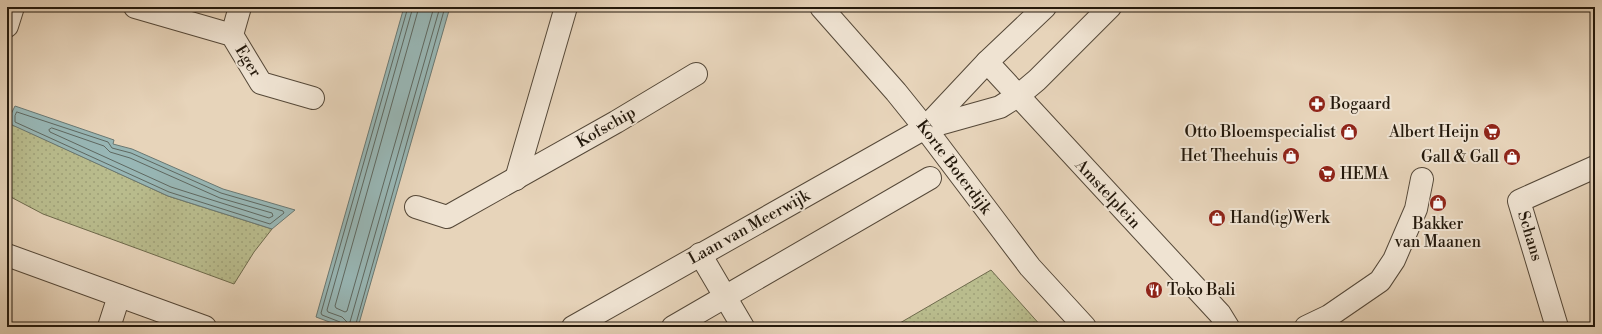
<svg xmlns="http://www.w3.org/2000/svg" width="1602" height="334" font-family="'Libre Bodoni',serif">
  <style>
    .grass { fill: url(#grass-dots); stroke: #6e6a4c }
    .water { fill: #98b7b6; stroke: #6a7872 }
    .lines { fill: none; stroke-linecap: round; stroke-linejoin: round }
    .shore { stroke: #5e6861; stroke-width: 1 }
    .minor-casing { stroke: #554838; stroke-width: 24 }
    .minor { stroke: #efe3d2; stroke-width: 22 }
    .labels { text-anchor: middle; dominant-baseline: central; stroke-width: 4; stroke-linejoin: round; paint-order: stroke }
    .street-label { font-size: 16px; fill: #24190c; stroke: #efe3d2 }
    .poi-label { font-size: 16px; fill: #24190c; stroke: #efe3d2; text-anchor: start }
  </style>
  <defs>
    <pattern id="grass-dots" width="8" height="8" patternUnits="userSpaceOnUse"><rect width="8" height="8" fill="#b9bc8d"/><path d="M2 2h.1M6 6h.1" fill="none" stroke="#9fa178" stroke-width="1.8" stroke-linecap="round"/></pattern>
  </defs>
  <rect width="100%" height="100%" fill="#e7d4ba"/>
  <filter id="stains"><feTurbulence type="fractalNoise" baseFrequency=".005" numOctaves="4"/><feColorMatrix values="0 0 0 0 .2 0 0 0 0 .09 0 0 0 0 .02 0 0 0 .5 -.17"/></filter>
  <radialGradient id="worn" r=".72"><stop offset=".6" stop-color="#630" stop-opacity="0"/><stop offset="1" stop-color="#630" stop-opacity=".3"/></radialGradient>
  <g class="grass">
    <polygon points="7,122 168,196 272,229 254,252 234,284 43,214 7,195"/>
    <polygon points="991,270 1042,327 893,327"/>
  </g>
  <g class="water">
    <polygon points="404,7 450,7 358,327 343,327 316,317"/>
    <polygon points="15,106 114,140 113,144 132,149 223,189 295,210 272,229 168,196 10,124 11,114"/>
  </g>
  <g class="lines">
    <g class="shore">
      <polyline points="413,7 327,310 328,312 342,317 348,323 350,322 440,7"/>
      <polyline points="419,7 335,306 336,308 345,312 347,311 434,7"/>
      <polygon points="17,112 108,142 112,148 131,153 221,193 283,211 284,213 270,224 169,192 15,122 15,116"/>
      <polygon points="52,128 104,146 110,152 130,158 220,198 272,213 273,216 269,218 171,187 50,132 49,130"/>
      <polyline points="342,327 340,322 322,315 321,313 408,7"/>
      <polyline points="355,327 445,7"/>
    </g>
    <g class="minor-casing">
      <g id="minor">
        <polyline points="135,7 232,35 261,83 313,98"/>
        <polyline points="821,7 896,92 925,128 1030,267 1085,327"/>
        <polyline points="7,26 13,7"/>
        <polyline points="232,35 240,7"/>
        <polyline points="987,62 1220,314 1228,327"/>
        <polyline points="925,128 987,62 1045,7"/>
        <polyline points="516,179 566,7"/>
        <polyline points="416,207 447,217 616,122 696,74"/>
        <polyline points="700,254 743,327"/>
        <polyline points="7,255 205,327"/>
        <polyline points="109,327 119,296"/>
        <polyline points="573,327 925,128 1000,107 1019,95 1037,80 1110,7"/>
        <polyline points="673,327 930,178"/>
        <polyline points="1306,327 1329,316 1380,281 1394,260 1416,209 1422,179"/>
        <polyline points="1557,327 1519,201 1595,167"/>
      </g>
    </g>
    <use href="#minor" class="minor"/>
  </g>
  <defs>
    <g id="pharmacy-disc" transform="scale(0.9)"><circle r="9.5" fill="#8f2418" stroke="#efe3d2"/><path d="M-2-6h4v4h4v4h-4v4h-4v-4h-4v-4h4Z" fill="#fff"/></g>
    <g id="shop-disc" transform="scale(0.9)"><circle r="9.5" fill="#8f2418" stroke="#efe3d2"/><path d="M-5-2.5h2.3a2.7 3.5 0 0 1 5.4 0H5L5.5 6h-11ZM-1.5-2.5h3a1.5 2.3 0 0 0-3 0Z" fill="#fff"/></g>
    <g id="supermarket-disc" transform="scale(0.9)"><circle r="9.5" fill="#8f2418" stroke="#efe3d2"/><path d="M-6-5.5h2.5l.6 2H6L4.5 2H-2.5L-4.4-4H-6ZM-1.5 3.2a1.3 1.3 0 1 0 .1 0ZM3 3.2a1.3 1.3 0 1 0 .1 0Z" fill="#fff"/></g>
    <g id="restaurant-disc" transform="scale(0.9)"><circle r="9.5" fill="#8f2418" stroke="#efe3d2"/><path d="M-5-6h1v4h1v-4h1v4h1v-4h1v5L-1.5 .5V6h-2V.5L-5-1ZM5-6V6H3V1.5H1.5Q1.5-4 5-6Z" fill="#fff"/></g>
  </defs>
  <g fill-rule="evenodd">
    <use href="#pharmacy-disc" x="1317" y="104"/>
    <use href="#shop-disc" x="1349" y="132"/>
    <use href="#supermarket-disc" x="1492" y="132"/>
    <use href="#shop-disc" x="1291" y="156"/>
    <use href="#shop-disc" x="1512" y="157"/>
    <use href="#supermarket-disc" x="1327" y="174"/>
    <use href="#shop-disc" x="1438" y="203"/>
    <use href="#shop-disc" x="1217" y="218"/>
    <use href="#restaurant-disc" x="1154" y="290"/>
  </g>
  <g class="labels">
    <g class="street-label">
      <text transform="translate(248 61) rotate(58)">Eger</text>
      <text transform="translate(606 127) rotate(-30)">Kofschip</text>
      <text transform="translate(954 167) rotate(53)">Korte Boterdijk</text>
      <text transform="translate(1108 194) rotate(47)">Amstelplein</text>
      <text transform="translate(749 227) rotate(-29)">Laan van Meerwijk</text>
      <text transform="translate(1530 236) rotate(73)">Schans</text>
    </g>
    <g class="poi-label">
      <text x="1330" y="104">Bogaard</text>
      <text x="1336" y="132" text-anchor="end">Otto Bloemspecialist</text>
      <text x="1479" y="132" text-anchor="end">Albert Heijn</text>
      <text x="1278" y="156" text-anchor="end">Het Theehuis</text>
      <text x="1499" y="157" text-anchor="end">Gall &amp; Gall</text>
      <text x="1340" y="174">HEMA</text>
      <text x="1230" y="218">Hand(ig)Werk</text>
      <text x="1438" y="224" text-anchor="middle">Bakker<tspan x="1438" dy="18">van Maanen</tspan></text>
      <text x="1167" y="290">Toko Bali</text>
    </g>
  </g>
  <rect width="1602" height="334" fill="none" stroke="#e7d4ba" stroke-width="24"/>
  <rect x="8" y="8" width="1586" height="318" fill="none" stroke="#24190c" stroke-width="2"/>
  <rect x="12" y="12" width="1578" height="310" fill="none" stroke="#24190c"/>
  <rect width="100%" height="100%" filter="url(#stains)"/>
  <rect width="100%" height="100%" fill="url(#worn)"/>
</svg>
